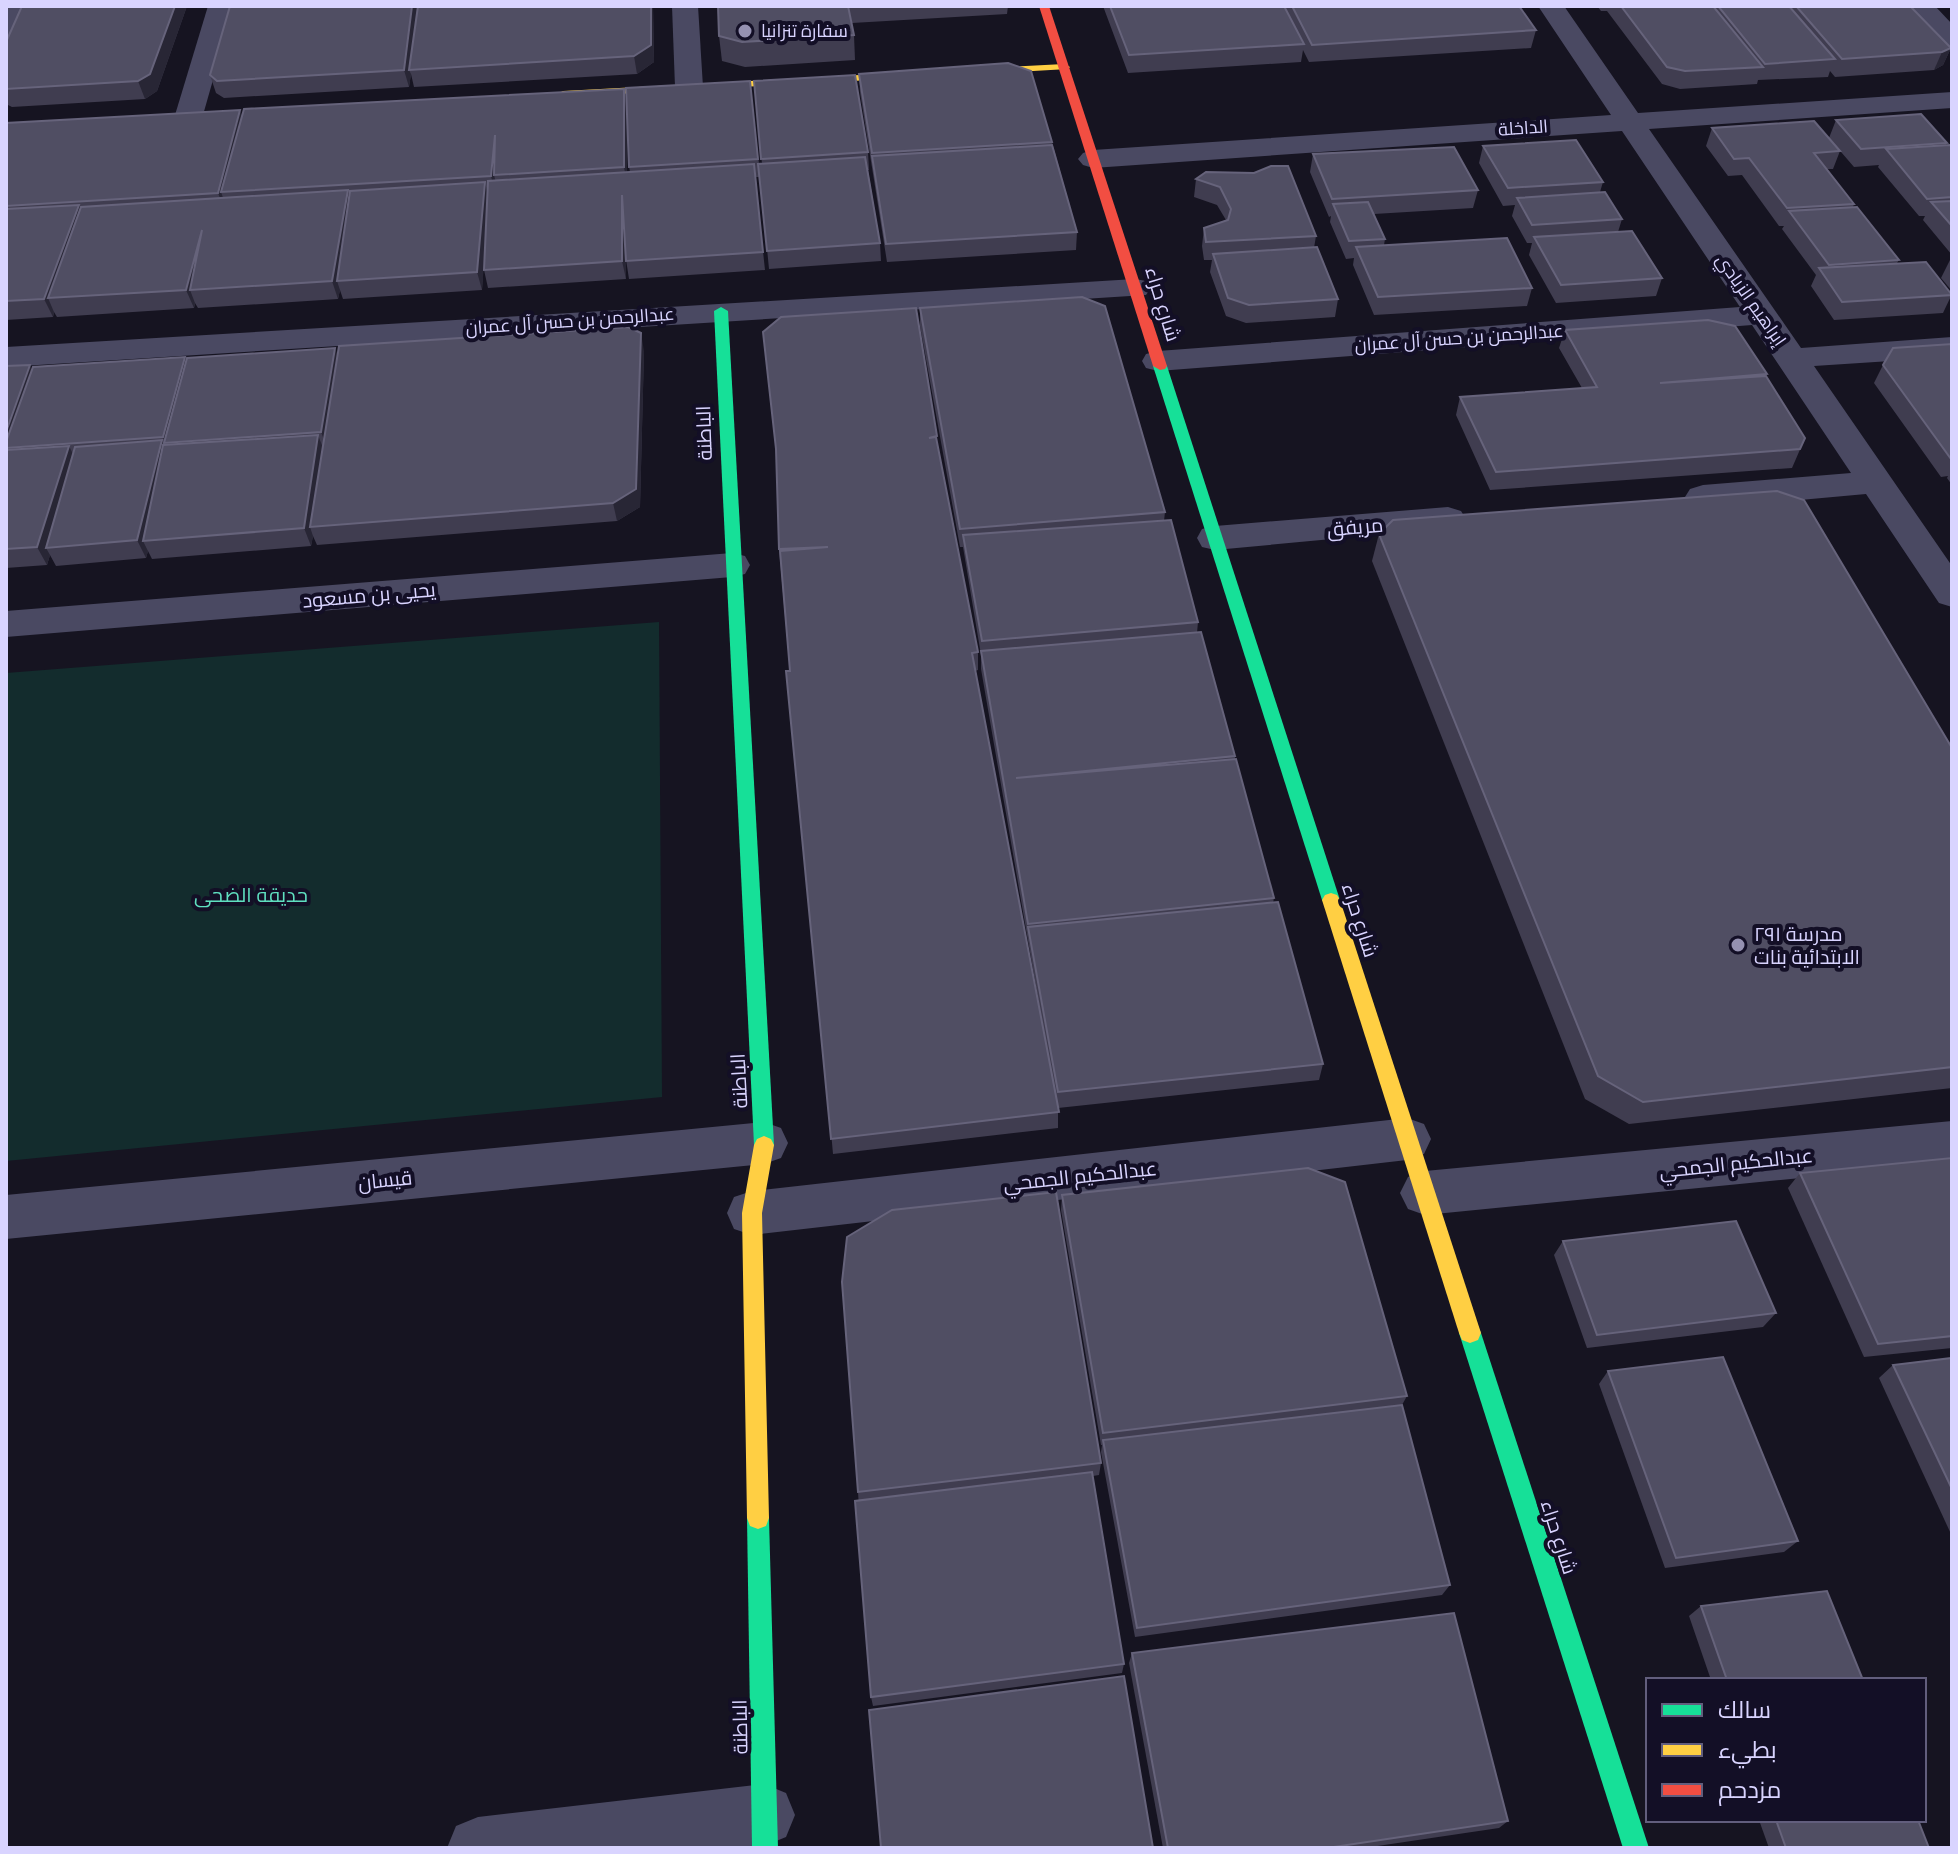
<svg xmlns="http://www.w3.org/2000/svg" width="1958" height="1854" font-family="'Fira Sans Condensed',Cairo,sans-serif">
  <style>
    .green { fill: #132c2d }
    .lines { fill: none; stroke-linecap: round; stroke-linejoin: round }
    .street { fill: #4a4962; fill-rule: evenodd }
    .fast { fill: #16e098; fill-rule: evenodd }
    .slow { fill: #ffcf43; fill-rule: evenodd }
    .jam { fill: #f24e42; fill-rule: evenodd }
    .wall { fill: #403d50 }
    .shaded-wall { fill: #282635 }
    .building { fill: #504e63; stroke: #66637b; stroke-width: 2 }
    .poi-dot { fill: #9591b1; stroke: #130f26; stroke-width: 3 }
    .labels { text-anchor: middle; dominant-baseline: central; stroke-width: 8; stroke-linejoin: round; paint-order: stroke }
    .far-poi-label { font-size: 18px; fill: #d9d4ff; stroke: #130f26; text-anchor: start }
    .far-street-label { font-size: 18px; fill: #d9d4ff; stroke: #130f26 }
    .street-label { font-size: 20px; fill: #d9d4ff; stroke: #130f26 }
    .park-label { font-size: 20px; fill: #5fe0c0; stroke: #130f26 }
    .poi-label { font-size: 20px; fill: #d9d4ff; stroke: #130f26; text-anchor: start }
  </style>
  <rect width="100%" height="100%" fill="#161421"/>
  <polygon class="green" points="659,622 662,1097 6,1161 6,673"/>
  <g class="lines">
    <g class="street">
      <polygon points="7,6 33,6 15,44 6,46"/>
      <polygon points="208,6 234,6 203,115 199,121 189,123 179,121 175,115"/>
      <polygon points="672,6 698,6 703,87 699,93 689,95 679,93 675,87"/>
      <polygon points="1538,6 1564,6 1638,113 1952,92 1952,108 1649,129 1801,348 1952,337 1952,357 1814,366 1952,566 1952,607 1939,603 1866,494 1703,509 1690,505 1685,497 1690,489 1703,485 1851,473 1752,325 1158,371 1146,368 1142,361 1146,354 1158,351 1740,307 1622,131 1093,168 1083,165 1078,159 1083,153 1093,150 1611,115"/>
      <polygon points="1907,6 1935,6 1952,24 1952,47 1943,45"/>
      <polygon points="1135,279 1146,281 1151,288 1146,295 6,367 6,347"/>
      <polygon points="1448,507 1461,511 1466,519 1461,527 1215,550 1202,547 1197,538 1202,529 1215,526"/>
      <polygon points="732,553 745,556 750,565 745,574 732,577 6,637 6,611"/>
      <polygon points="1407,1118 1424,1124 1431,1139 1424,1154 1407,1160 752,1235 734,1229 727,1213 734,1197 752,1191"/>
      <polygon points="1952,1121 1952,1163 1425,1215 1408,1209 1400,1193 1408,1177 1425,1171"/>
      <polygon points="764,1122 781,1128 788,1143 781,1158 764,1164 6,1239 6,1195"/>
      <polygon points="764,1784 786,1793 795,1815 786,1837 764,1846 447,1848 456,1826 478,1817"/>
    </g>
    <g class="fast">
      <polygon points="721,307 728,311 774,1145 771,1151 764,1154 757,1151 754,1145 714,311"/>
      <polygon points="1160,362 1167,366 1340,900 1337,905 1325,905 1322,900 1153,366"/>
      <polygon points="1470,1323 1478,1326 1481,1333 1649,1848 1623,1848 1459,1333 1462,1326"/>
      <polygon points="758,1507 766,1510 769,1518 778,1848 752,1848 747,1518 750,1510"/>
    </g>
    <g class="slow">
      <polygon points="1064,64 1070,67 1068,69 563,97 557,94 563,91"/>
      <polygon points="1331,893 1337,895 1340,900 1481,1333 1478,1340 1470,1343 1462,1340 1459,1333 1322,900 1325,895"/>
      <polygon points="764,1136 771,1139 774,1145 762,1213 769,1518 766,1526 758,1529 750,1526 747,1518 742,1213 754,1145 757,1139"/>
    </g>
    <polygon class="jam" points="1039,6 1049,6 1167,366 1165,369 1160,370 1153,366"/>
  </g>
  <g class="wall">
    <polygon points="22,6 187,6 157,91 145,99 12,107 6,104 6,42"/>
    <polygon points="230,6 653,6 654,62 637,74 414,87 411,74 409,87 224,98 216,93 210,75"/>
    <polygon points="848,6 1008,6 1007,14 852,23"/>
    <polygon points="1103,6 1519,6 1536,30 1531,48 1309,62 1303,50 1301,62 1128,73"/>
    <polygon points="1597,6 1910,6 1951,48 1943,65 1934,70 1835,77 1830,71 1828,77 1758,80 1757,84 1680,89 1662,84 1607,11 1601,11"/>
    <polygon points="854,35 855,60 745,67 722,61 719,36"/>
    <polygon points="859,74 1052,142 1077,232 1076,250 887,262 860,92"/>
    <polygon points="750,81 759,164 762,164 754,81 868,152 869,170 868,170 880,243 881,261 769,269 760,177 755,177 765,270 629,279 625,253 626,279 488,288 484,270 484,258 482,290 343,299 340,290 338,299 198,308 195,303 194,308 57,317 54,312 53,317 6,320 6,123 627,106 627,172 630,172 629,167"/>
    <polygon points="1836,120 1947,143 1946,145 1952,147 1952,255 1923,220 1925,216 1919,216 1878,167 1879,165 1854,167 1829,138"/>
    <polygon points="1712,128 1840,151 1833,169 1827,169 1854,204 1853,207 1899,260 1897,263 1952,294 1943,313 1834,320 1811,286 1816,275 1782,229 1784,226 1779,226 1742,175 1728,176 1706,146"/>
    <polygon points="1483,146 1603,182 1600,192 1622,219 1618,232 1662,278 1656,296 1556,303 1529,255 1532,243 1527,243 1512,216 1515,205 1503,206 1479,163"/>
    <polygon points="1313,154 1478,190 1473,208 1374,214 1385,239 1384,245 1532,288 1527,306 1374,315 1353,265 1354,258 1346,259 1330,222 1331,216 1329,217 1310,172"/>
    <polygon points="1254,173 1316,236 1314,248 1338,299 1335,317 1246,323 1226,316 1210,272 1212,260 1204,260 1202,246 1204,228 1226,220 1217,205 1194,197 1196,179"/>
    <polygon points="1952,259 1952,291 1941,278 1950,260"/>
    <polygon points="920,308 1165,512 1164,521 1198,622 1197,633 1235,756 1235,759 1274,898 1273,903 1323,1064 1319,1080 1058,1108 1058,1128 833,1154 779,549 937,436 937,443 978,652 978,670 975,671 1040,1010 981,669 981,655 963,547 960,547 920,326"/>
    <polygon points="1565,330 1767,374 1766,376 1805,438 1792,468 1490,490 1456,415 1460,397 1582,388 1559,348"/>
    <polygon points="1952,344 1952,485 1947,478 1948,476 1941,477 1874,383 1883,365"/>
    <polygon points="644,351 640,507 617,521 317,545 313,536 311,546 152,559 148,551 146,558 56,566 50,555 47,565 6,568 6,366 32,370 186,361 337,354"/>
    <polygon points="1379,534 1952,748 1952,1088 1629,1124 1585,1099 1372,561"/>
    <polygon points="1952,1158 1952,1348 1864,1357 1788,1188 1800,1173"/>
    <polygon points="1062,1195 1407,1396 1402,1405 1450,1585 1442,1595 1135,1637 1101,1452 1102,1445 1101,1445 1061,1210"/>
    <polygon points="1563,1241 1776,1313 1763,1327 1587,1348 1554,1255"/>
    <polygon points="1952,1358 1952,1534 1951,1534 1879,1378 1893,1365"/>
    <polygon points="1608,1371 1798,1541 1784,1552 1665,1568 1599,1384"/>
    <polygon points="1101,1463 1099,1475 1093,1476 1124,1664 1122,1673 873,1706 871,1697 858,1492"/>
    <polygon points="1701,1606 1863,1680 1711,1680 1689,1616"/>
    <polygon points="1132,1653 1508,1821 1499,1828 1364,1848 1163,1848 1129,1663"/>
    <polygon points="1759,1820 1918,1820 1929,1848 1769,1848"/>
  </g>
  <g class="shaded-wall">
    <polygon points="175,6 187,6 157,91 145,99 138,81"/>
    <polygon points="412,6 418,6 409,70 411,74 409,87 404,70"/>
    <polygon points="651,6 653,6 654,62 637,74 634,56"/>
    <polygon points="1951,48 1943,65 1934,70 1942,52"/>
    <polygon points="624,89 627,106 627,185 624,167"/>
    <polygon points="240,110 247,128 221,192 226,206 225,211 218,193"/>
    <polygon points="495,135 494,175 496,183 495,194 491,176"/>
    <polygon points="485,182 489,200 482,290 477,272"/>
    <polygon points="348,190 354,208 337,281 340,290 338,299 332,281"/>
    <polygon points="622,195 625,213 626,279 622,261"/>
    <polygon points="79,205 88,222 48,298 54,312 53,317 44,299"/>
    <polygon points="202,230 190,290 195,303 194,308 186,290"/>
    <polygon points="641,333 644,351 640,507 617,521 613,503"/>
    <polygon points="335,348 342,366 328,450 321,432"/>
    <polygon points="185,357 193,375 165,443 163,437"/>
    <polygon points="30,365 39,383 6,448 6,432"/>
    <polygon points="318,435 325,453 310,527 313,536 311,546 304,528"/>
    <polygon points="162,440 170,458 143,541 148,551 146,558 137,540"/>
    <polygon points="69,446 78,464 46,548 50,555 47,565 37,547"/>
  </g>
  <g class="building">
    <polygon points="22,6 175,6 150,74 138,81 6,89 6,42"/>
    <polygon points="230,6 412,6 404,70 217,81 210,75"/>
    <polygon points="418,6 651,6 651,45 634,56 409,70"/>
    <polygon points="718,6 848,6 854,35 742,42 719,36"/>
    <polygon points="1110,6 1284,6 1304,44 1129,55"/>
    <polygon points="1292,6 1519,6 1536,30 1312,45"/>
    <polygon points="1621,6 1713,6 1763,67 1685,71 1667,67"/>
    <polygon points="1718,6 1789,6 1835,59 1765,64"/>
    <polygon points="1796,6 1910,6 1951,48 1942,52 1842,59"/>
    <polygon points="1008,63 1031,71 1052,142 872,153 859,74"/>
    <polygon points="855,75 868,152 761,159 754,81"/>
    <polygon points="750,81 758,159 629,167 626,88"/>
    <polygon points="624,89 624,167 494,175 495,135 491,176 221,192 244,109"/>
    <polygon points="240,110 218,193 6,206 6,123"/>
    <polygon points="1921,114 1947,143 1861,149 1836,120"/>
    <polygon points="1814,121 1840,151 1814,153 1854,204 1787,208 1749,158 1734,159 1712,128"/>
    <polygon points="1576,140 1603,182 1508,188 1483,146"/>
    <polygon points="1052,145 1077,232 886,244 872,156"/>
    <polygon points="1950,145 1952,147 1952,197 1927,199 1886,149"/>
    <polygon points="1454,147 1478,190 1332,199 1313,154"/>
    <polygon points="865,157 880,243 767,251 758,164"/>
    <polygon points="754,164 763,252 626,261 622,195 622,261 484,270 488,181"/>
    <polygon points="1271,166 1288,166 1316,236 1206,242 1204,228 1228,220 1231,209 1220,187 1196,179 1206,172 1254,173"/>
    <polygon points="485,182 477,272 337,281 350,191"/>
    <polygon points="348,190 332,281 190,290 202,230 186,290 48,298 81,207"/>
    <polygon points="1605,192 1622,219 1532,225 1517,198"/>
    <polygon points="1952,201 1952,226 1931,202"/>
    <polygon points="1368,202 1385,239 1349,241 1333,204"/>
    <polygon points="79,205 44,299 6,301 6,209"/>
    <polygon points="1857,207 1899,260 1829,265 1789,211"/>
    <polygon points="1632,231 1662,278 1561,285 1534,237"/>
    <polygon points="1507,238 1532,288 1378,297 1356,247"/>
    <polygon points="1317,247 1338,299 1249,305 1228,298 1213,254"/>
    <polygon points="1926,262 1952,295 1842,302 1819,268"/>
    <polygon points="1082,297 1105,306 1165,512 960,529 920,308"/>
    <polygon points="916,308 937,436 929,438 936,437 978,652 972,653 1059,1112 831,1139 786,671 790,671 780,551 828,547 779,549 776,449 763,332 781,317"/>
    <polygon points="1708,320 1735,326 1767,374 1660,383 1766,376 1805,438 1800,449 1496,472 1460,397 1597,387 1565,330"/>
    <polygon points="628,327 641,333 636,489 613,503 310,527 339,346"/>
    <polygon points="1952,344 1952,458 1951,459 1883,365 1893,348"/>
    <polygon points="335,348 321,432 164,443 187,358"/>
    <polygon points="185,357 163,437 6,448 6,442 33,367"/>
    <polygon points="30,365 6,432 6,366"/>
    <polygon points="318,435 304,528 143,541 163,445"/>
    <polygon points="162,440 137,540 46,548 75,447"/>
    <polygon points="69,446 37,547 6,549 6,450"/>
    <polygon points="1777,491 1804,500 1952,748 1952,1067 1643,1102 1598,1076 1379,534 1393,520"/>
    <polygon points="1171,520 1198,622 982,641 963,535"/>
    <polygon points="1201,632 1235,756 1016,778 1236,759 1274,898 1028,924 981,651"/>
    <polygon points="1278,902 1323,1064 1058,1092 1028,927"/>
    <polygon points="1952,1158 1952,1336 1878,1344 1800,1173"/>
    <polygon points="1308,1168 1345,1182 1407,1396 1103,1433 1062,1195"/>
    <polygon points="1056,1192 1101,1463 858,1492 842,1282 847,1237 892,1210"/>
    <polygon points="1736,1221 1776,1313 1597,1335 1563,1241"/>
    <polygon points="1723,1357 1798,1541 1676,1558 1608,1371"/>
    <polygon points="1952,1358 1952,1489 1893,1365"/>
    <polygon points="1402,1405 1450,1585 1137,1628 1103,1440"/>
    <polygon points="1092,1472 1124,1664 871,1697 855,1501"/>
    <polygon points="1827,1591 1863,1680 1727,1680 1701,1606"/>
    <polygon points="1454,1613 1508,1821 1327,1848 1168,1848 1132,1653"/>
    <polygon points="1124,1676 1153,1848 881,1848 869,1710"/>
    <polygon points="1776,1820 1918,1820 1929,1848 1786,1848"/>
  </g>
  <g class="poi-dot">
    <circle cx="745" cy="31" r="8"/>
    <circle cx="1738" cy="945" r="8"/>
  </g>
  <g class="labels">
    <g class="far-poi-label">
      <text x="761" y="31">سفارة تنزانيا</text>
    </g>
    <g class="far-street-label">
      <text transform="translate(1523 128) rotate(-4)">الداخلة</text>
      <text transform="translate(1751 300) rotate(55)">إبراهيم الزيادي</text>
      <text transform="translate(570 321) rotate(-4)">عبدالرحمن بن حسن آل عمران</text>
      <text transform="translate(1459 338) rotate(-4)">عبدالرحمن بن حسن آل عمران</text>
    </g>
    <g class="street-label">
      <text transform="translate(1163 304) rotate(73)">شارع حراء</text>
      <text transform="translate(704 433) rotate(-92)">الباطنة</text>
      <text transform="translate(1355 527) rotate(-5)">مريفق</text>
      <text transform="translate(369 595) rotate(-5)">يحيى بن مسعود</text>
      <text transform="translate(1360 920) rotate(72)">شارع حراء</text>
      <text transform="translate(739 1081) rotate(-93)">الباطنة</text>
      <text transform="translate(1736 1163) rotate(-6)">عبدالحكيم الجمحي</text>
      <text transform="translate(1080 1176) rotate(-6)">عبدالحكيم الجمحي</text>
      <text transform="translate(385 1180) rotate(-6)">قيسان</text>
      <text transform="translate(1559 1537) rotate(72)">شارع حراء</text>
      <text transform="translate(740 1727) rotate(-91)">الباطنة</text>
    </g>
    <g class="park-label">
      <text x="251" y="895">حديقة الضحى</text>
    </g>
    <g class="poi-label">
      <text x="1754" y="934">مدرسة ٢٩١<tspan x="1754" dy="23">الابتدائية بنات</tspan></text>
    </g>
  </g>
  <rect width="1958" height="1854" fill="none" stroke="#d9d4ff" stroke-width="16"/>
  <rect x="1646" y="1678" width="280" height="144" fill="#130f26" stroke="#625e7d" stroke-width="2"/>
  <rect x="1662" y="1704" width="40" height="12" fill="#16e098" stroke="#625e7d" stroke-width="2"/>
  <text x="1718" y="1718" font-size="24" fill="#d9d4ff">سالك</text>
  <rect x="1662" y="1744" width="40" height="12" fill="#ffcf43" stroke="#625e7d" stroke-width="2"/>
  <text x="1718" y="1758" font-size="24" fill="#d9d4ff">بطيء</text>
  <rect x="1662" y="1784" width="40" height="12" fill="#f24e42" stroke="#625e7d" stroke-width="2"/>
  <text x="1718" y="1798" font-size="24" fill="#d9d4ff">مزدحم</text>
</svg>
